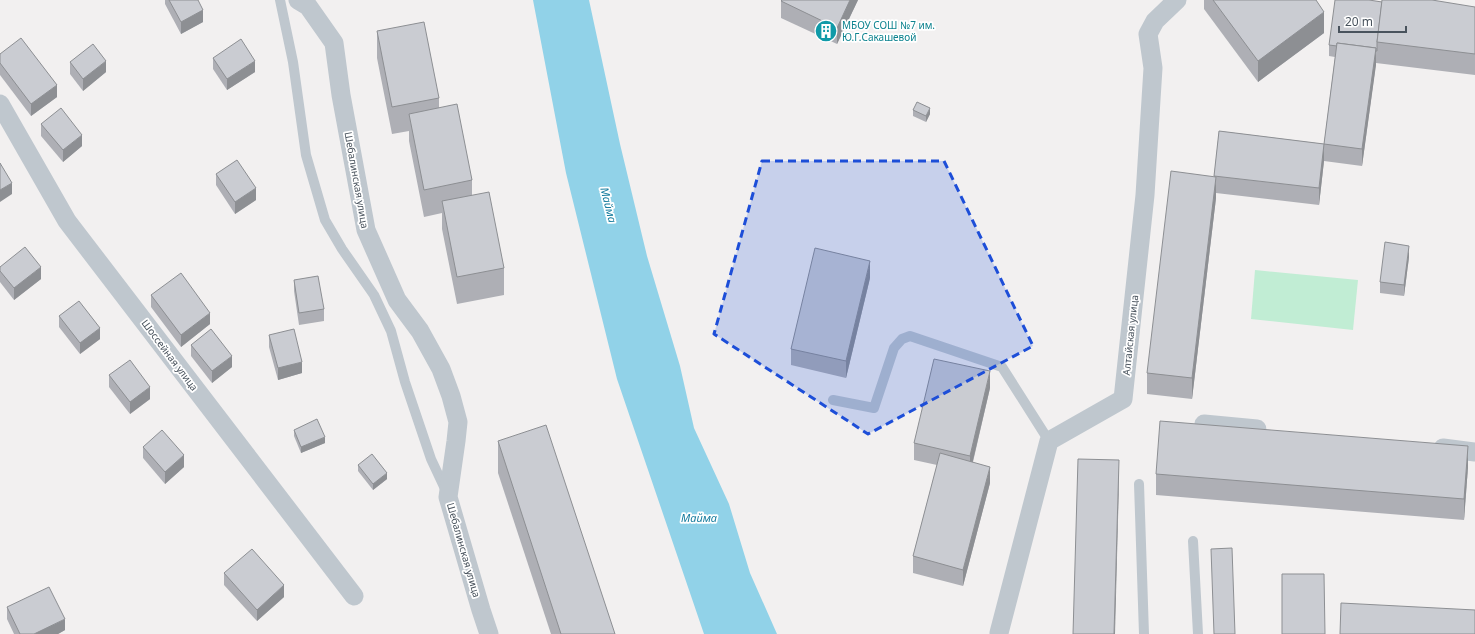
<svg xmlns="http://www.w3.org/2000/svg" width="1475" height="634" font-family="'Noto Sans',sans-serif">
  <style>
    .green { fill: #c1edd4 }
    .water { fill: #91d2e8 }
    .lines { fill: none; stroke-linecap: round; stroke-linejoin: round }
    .lane { stroke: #bfc7ce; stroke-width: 10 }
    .street { stroke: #bfc7ce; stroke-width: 19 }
    .wall { fill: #aeafb5 }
    .shaded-wall { fill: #8d8f93 }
    .building { fill: #caccd2; stroke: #8d8f93 }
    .marked { fill: #1d4ed8; fill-opacity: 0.2; stroke: #1d4ed8; stroke-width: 3; stroke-dasharray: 8 5; stroke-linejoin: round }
    .labels { text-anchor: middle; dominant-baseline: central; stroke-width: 3.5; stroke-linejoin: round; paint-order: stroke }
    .culture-label { font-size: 10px; fill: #0d838f; stroke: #fff; text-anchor: start }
    .street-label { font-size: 10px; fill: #49535d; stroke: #fff }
    .water-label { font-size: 11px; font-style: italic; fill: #147b9d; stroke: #fff }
  </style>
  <rect width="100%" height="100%" fill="#f2f0f0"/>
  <polygon class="green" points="1255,270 1358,280 1353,330 1251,319"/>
  <polygon class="water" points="533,0 589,0 620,144 647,256 680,366 694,428 729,504 750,573 777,634 704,634 617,379 566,173"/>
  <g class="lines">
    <g class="lane">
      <polyline points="280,0 293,62 306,155 325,220 342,249 374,295 391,331 405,382 431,459 446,491"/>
      <polyline points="833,400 874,408 894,348 902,339 910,336 1002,367 1049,441"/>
      <polyline points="1139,484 1144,634"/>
      <polyline points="1193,541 1198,634"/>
    </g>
    <g class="street">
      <polyline points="298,0 308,6 334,43 341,95 366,230 397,300 420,331 441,369 451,396 458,422 456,441 448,497 481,610 489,634"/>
      <polyline points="0,104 67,221 354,596"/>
      <polyline points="1204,424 1257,429"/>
      <polyline points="1443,448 1475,452"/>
      <polyline points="999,633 1049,441 1123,399 1145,195 1153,68 1148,34 1155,21 1177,0"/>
    </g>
  </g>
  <g class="wall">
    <polygon points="165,0 198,0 203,22 181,34 165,4"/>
    <polygon points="858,0 837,44 781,18 781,1"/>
    <polygon points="1204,0 1316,0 1324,33 1258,82 1204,9"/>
    <polygon points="1382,2 1475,7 1475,75 1376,63 1362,166 1324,161 1319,205 1216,193 1216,198 1192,399 1147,394 1147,373 1214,177 1219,131 1324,144 1335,57 1329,56 1329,45"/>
    <polygon points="377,31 439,98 439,108 472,180 472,195 504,268 504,295 457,304 442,229 442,213 424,217 409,141 409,131 392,134 377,58"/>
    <polygon points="0,54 57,97 31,116 0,75"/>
    <polygon points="213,58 255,72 227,90 213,69"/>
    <polygon points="70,62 106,72 83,91 70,74"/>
    <polygon points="913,110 930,114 926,122 913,116"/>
    <polygon points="41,124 82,146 63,162 41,136"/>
    <polygon points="216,174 256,200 235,214 216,185"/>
    <polygon points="1409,257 1404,296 1380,293 1380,282"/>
    <polygon points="0,267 41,279 14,300 0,282"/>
    <polygon points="870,278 846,378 791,365 791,349"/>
    <polygon points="294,280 324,309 324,321 299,325 294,291"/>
    <polygon points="151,295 210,324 181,347 151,307"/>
    <polygon points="59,316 100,339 80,354 59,327"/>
    <polygon points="269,335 302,373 278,380 269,347"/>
    <polygon points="191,345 232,367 212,383 191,356"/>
    <polygon points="109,375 150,399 130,414 109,387"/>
    <polygon points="990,388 973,462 990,483 963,586 913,573 913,556 937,465 914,460 914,443"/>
    <polygon points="294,430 325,443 301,453 294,436"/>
    <polygon points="498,441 615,634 551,634 498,473"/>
    <polygon points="143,447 184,467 165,484 143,458"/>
    <polygon points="358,465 387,479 373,490 358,471"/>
    <polygon points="1468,467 1464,520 1156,495 1156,474"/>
    <polygon points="224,573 284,597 257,621 224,585"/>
    <polygon points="7,607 65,630 58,634 14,634 7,619"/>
  </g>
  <g class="shaded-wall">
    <polygon points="850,0 858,0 837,44 837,28"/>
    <polygon points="203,10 203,22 181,34 181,22"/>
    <polygon points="1324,12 1324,33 1258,82 1258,61"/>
    <polygon points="1376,48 1376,65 1362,166 1362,149"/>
    <polygon points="106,61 106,72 83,91 83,79"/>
    <polygon points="255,61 255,72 227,90 227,79"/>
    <polygon points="57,85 57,97 31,116 31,104"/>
    <polygon points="930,108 930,114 926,122 926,116"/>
    <polygon points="82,135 82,146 63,162 63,150"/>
    <polygon points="1324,144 1324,161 1319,205 1319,188"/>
    <polygon points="1216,177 1216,198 1192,399 1192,378"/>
    <polygon points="12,183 12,194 0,202 0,190"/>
    <polygon points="256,188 256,200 235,214 235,202"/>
    <polygon points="1409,246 1409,257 1404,296 1404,285"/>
    <polygon points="870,261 870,278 846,378 846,361"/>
    <polygon points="41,267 41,279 14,300 14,288"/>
    <polygon points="210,313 210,324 181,347 181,335"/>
    <polygon points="100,328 100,339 80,354 80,343"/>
    <polygon points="232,356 232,367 212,383 212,371"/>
    <polygon points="302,362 302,373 278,380 278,368"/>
    <polygon points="990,371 990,388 970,473 970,456"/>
    <polygon points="150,387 150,399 130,414 130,402"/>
    <polygon points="325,437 325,443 301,453 301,447"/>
    <polygon points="1468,446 1468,467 1464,520 1464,499"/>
    <polygon points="184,455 184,467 165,484 165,472"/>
    <polygon points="1119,460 1119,481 1115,634 1114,634"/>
    <polygon points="990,467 990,483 963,586 963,570"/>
    <polygon points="387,473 387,479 373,490 373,484"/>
    <polygon points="284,585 284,597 257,621 257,610"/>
    <polygon points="65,619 65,630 58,634 34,634"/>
  </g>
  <g class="building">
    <polygon points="169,0 198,0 203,10 181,22"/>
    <polygon points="782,0 850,0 837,28 781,1"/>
    <polygon points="1213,0 1316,0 1324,12 1258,61"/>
    <polygon points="1335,0 1369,0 1382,2 1377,42 1377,51 1376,51 1376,48 1337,43 1337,46 1329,45"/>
    <polygon points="1382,0 1432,0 1475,7 1475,54 1377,42"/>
    <polygon points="424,22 439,98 392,107 377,31"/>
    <polygon points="21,38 57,85 31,104 0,63 0,54"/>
    <polygon points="241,39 255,61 227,79 213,58"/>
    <polygon points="1337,43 1376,48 1362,149 1324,144"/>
    <polygon points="93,44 106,61 83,79 70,62"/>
    <polygon points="917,102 930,108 926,116 913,110"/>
    <polygon points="457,104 472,180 424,190 409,114"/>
    <polygon points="61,108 82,135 63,150 41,124"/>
    <polygon points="1219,131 1324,144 1319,188 1214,176"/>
    <polygon points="237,160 256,188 235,202 216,174"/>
    <polygon points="0,163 12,183 0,190"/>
    <polygon points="1171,171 1216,177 1192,378 1147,373"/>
    <polygon points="489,192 504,268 457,277 442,201"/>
    <polygon points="1385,242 1409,246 1404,285 1380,282"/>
    <polygon points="25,247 41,267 14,288 0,271 0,267"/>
    <polygon points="815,248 870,261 846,361 791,349"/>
    <polygon points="181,273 210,313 181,335 151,295"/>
    <polygon points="318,276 324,309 299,313 294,280"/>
    <polygon points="79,301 100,328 80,343 59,316"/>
    <polygon points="211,329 232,356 212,371 191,345"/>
    <polygon points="294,329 302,362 278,368 269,335"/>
    <polygon points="934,359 990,371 970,456 914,443"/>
    <polygon points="130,360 150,387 130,402 109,375"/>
    <polygon points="317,419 325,437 301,447 294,430"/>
    <polygon points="1160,421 1468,446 1464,499 1156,474"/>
    <polygon points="546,425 615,634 561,634 498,441"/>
    <polygon points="162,430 184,455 165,472 143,447"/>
    <polygon points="940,453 990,467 963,570 913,556"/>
    <polygon points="372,454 387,473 373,484 358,465"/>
    <polygon points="1078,459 1119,460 1114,634 1073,634"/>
    <polygon points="1232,548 1235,634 1214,634 1211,549"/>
    <polygon points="252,549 284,585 257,610 224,573"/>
    <polygon points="1282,574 1324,574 1325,634 1282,634"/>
    <polygon points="49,587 65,619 34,634 20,634 7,607"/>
    <polygon points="1341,603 1475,610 1475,634 1340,634"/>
  </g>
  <path class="marked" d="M762,161H944L1033,346L868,434L714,334Z"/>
  <defs>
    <g id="building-disc" transform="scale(1.15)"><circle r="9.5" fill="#0f9aa8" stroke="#fff"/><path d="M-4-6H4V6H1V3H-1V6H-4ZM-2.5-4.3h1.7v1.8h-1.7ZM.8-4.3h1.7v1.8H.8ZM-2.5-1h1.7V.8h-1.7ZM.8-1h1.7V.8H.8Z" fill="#fff"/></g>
  </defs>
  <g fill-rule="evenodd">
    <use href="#building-disc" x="826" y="31"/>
  </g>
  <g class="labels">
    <g class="culture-label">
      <text x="842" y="25">МБОУ СОШ №7 им.<tspan x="842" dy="12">Ю.Г.Сакашевой</tspan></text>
    </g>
    <g class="street-label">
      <text transform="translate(357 180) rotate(80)">Шебалинская улица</text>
      <text transform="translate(1130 335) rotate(-84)">Алтайская улица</text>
      <text transform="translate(170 355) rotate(53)">Шоссейная улица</text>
      <text transform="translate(464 550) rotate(74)">Шебалинская улица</text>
    </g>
    <g class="water-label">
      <text transform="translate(609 205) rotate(76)">Майма</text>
      <text x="699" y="517">Майма</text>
    </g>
  </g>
  <path d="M1339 26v6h67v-6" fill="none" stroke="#49535d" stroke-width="2"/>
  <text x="1345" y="26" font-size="12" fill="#49535d" stroke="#ffffff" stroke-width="3" paint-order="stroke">20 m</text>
</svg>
